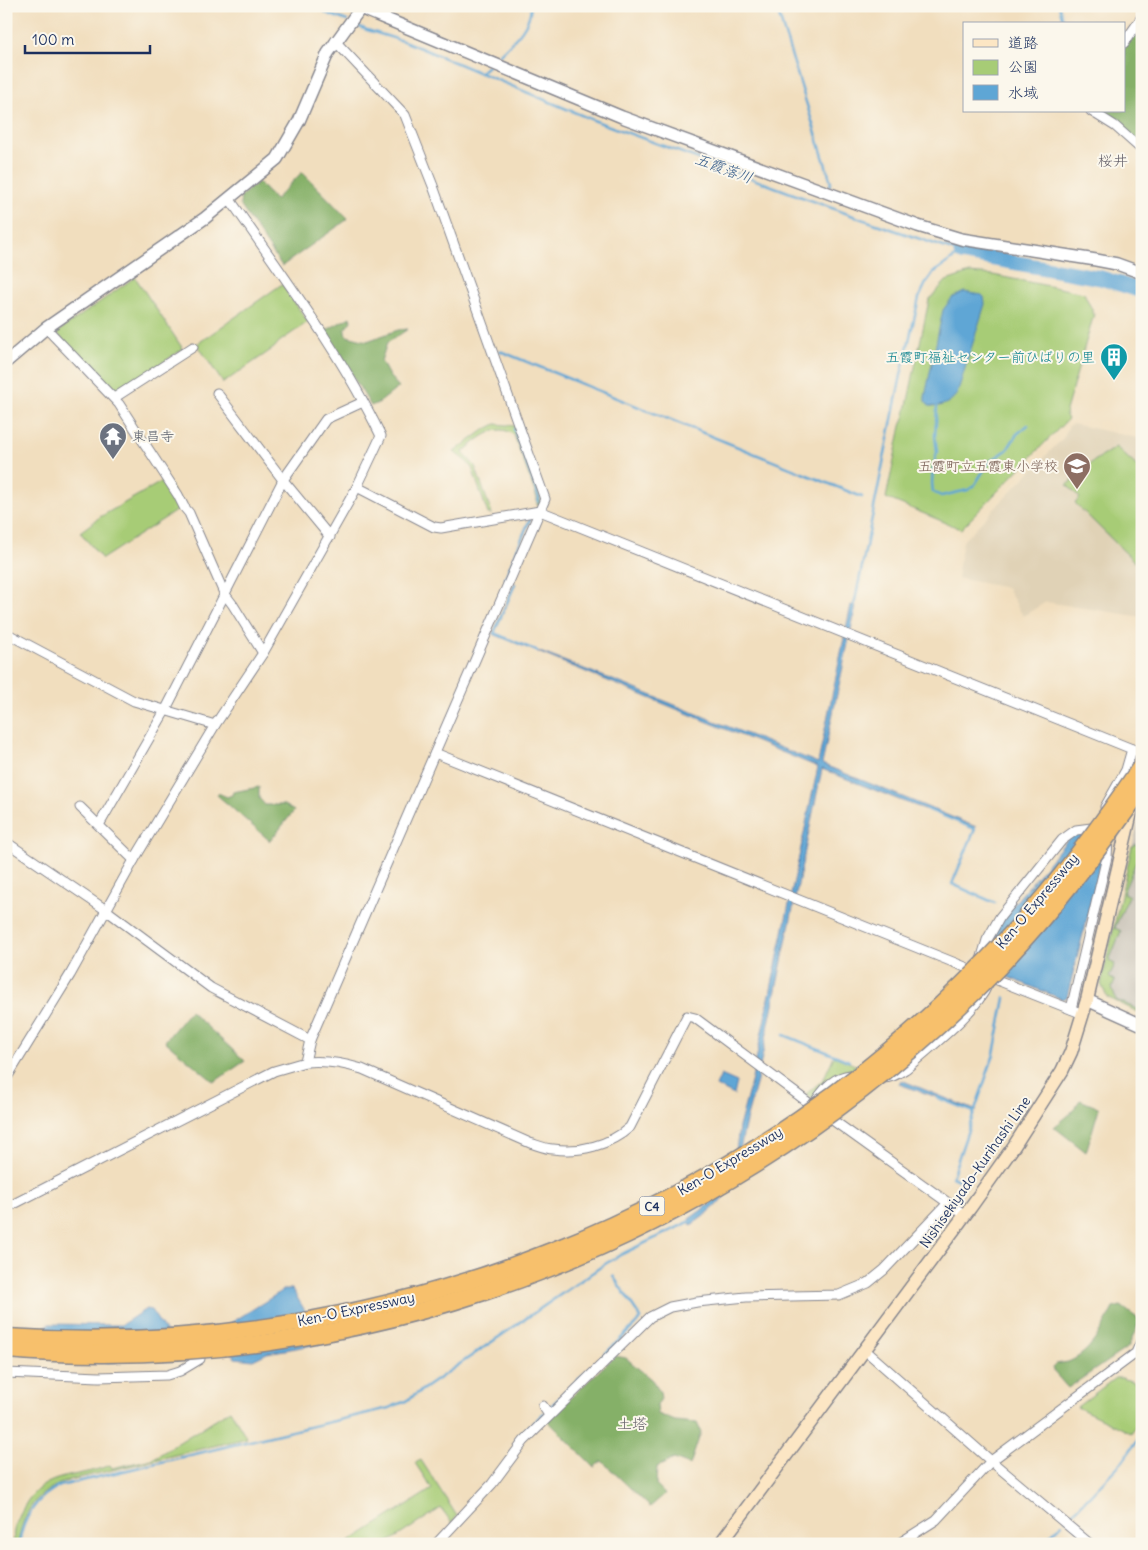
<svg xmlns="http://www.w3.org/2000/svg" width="1148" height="1550" font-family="Delius,'Klee One',sans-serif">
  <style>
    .built { fill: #e0d2b6 }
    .industrial { fill: #c9c3b8 }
    .green { fill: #a7cc76; stroke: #617e6a }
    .forest { fill: #85b067; stroke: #507062 }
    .water { fill: #5ea6d5; stroke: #3c6a9a }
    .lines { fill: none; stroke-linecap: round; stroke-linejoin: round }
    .stream { stroke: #5ea6d5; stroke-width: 2.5 }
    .river { stroke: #5ea6d5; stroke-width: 15 }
    .minor-casing { stroke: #86868e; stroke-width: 11 }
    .tertiary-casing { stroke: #86868e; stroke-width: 14 }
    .secondary-casing { stroke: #86868e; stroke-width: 15 }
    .minor { stroke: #fff; stroke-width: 9 }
    .tertiary { stroke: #fff; stroke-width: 11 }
    .secondary { stroke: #fce6c4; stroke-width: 12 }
    .motorway-bridge-casing { stroke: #86868e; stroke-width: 19; stroke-linecap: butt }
    .motorway-bridge { stroke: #f7c06c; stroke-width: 16 }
    .labels { text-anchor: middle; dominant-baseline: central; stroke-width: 4; stroke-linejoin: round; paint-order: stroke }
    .shield { fill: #fbf7ec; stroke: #5e6b89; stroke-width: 1 }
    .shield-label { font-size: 12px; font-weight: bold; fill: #1b2f5e }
    .culture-label { font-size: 14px; fill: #0d838f; stroke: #fbf7ec; text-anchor: end }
    .worship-label { font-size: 14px; fill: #5b616d; stroke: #fbf7ec; text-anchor: start }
    .education-label { font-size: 14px; fill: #785e54; stroke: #fbf7ec; text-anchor: end }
    .street-label { font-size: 14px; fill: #1b2f5e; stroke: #fbf7ec }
    .neighbourhood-label { font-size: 15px; fill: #625e68; stroke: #fbf7ec }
    .water-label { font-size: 15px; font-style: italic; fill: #325988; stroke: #fbf7ec }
  </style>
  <rect width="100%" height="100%" fill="#fbf7ec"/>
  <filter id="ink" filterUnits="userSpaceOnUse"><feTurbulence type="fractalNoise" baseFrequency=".02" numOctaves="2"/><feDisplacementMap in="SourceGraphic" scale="10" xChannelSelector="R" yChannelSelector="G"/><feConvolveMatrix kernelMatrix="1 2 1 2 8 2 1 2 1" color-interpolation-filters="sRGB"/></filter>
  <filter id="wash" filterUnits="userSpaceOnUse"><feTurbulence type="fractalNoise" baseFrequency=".0096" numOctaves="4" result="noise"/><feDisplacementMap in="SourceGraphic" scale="20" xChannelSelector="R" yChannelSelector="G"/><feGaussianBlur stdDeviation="1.12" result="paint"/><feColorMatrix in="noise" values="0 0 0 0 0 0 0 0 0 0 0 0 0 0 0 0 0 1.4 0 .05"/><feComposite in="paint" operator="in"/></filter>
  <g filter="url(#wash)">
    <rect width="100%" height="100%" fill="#f1debe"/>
    <polygon class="built" points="1073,424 1142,439 1142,617 1046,602 1023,616 1007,588 957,578 963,541 1064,437 1069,425"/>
    <polygon class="industrial" points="1142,804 1142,1014 1107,997 1101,984"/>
    <g class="green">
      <polygon points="970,273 993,275 1084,293 1094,314 1065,414 1068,419 961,529 886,498 901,426 905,415 929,300 946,281"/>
      <polygon points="135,277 183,349 116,394 56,333"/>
      <polygon points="282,284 308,322 279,342 274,348 223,383 197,344"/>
      <path d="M496,424L516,426L541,498L540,504L537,505V498L514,435C496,421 478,440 464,451L463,453L475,466L492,514H488L472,468L467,462L454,452L484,430Z"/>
      <polygon points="1116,447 1142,471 1142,569 1075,503 1080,498 1067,485 1091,463"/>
      <polygon points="166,479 180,505 179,509 102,559 80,532 100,517"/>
      <polygon points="1135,844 1142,846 1142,848 1123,893 1129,896 1116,925 1115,928 1121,931 1109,961 1115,964 1109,977 1115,981 1112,988 1116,1000 1142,1011 1142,1014 1107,997 1101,984 1132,846 1134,846"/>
      <polygon points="834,1056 860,1067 813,1099 806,1094 823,1080"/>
      <polygon points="1115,1378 1122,1378 1142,1385 1142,1417 1131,1433 1077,1407"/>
      <path d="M230,1410L247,1438L70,1480C37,1491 23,1510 18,1544H12L14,1541C12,1531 16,1524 20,1515C40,1469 71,1481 110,1465L112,1468L152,1459L159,1455Z"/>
      <polygon points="421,1460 457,1516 452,1523 441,1508 386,1544 346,1544 432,1489 415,1463"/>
    </g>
    <g class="forest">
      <polygon points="1142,25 1142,144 1114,122 1094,111 1124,111 1124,48"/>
      <polygon points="302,172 348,219 282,266 240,205 241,196 258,182 275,200"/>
      <polygon points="350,317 351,321 345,329 345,333 347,336 367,341 398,330 408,329 387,343 381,361 389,376 399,387 380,402 371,406 325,331"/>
      <polygon points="259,787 259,798 265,805 284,805 294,811 270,841 217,795 218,793 227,797 232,795 233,792"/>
      <polygon points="190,1011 245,1061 214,1082 165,1041"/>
      <polygon points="1080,1100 1099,1108 1086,1152 1054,1127 1070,1114"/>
      <path d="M1121,1306L1140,1320L1132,1339L1128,1347L1068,1388L1053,1371V1367L1056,1364C1060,1363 1064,1363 1068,1362C1090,1354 1103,1328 1113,1308Z"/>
      <polygon points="615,1356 626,1358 652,1380 660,1392 661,1399 657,1405 658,1414 675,1421 697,1423 701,1432 690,1465 674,1459 657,1467 656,1485 665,1494 650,1507 602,1461 594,1467 547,1420"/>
    </g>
    <g class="water">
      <path d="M964,292L982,295L984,297L985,304L957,394C950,403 941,408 929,406L925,401V397L943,310L952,298Z"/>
      <path d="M851,605L856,606L822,764L976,827L902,801L822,769L757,1081C753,1097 747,1114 744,1130C734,1178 736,1196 691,1225L689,1219L710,1204L727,1184L736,1151L739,1127L752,1079L818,767L491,633L623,684L818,763Z"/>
      <polygon points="1097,830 1104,848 1102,859 1067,997 1062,999 1005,976 1005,971 988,945 1009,910 1068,839 1077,834"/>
      <polygon points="721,1075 737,1082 734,1095 716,1086"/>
      <polygon points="901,1080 977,1111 899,1084"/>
      <polygon points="285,1289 292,1289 322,1339 319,1344 267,1353 253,1360 235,1358 218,1331"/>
      <polygon points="146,1309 151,1310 173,1343 119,1357 117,1362 66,1363 62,1359 44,1335 45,1327 49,1324 121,1325"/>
    </g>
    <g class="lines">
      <g class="stream">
        <polyline points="321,6 326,13 347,21"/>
        <polyline points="776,6 831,182 830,185"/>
        <polyline points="1059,6 1064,24"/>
        <polyline points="352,24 367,30 406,42 593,120 856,217 961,253"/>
        <path d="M499,55C513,41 530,27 531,6"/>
        <polyline points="480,73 488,66"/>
        <polyline points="500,351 862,497"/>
        <polyline points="937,407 935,436 937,452 933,468 932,483 933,492 941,496 968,490 974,486 989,462 1007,450 1017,434 1028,425"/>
        <polyline points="514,429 539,498 538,502"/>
        <polyline points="505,578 530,519"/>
        <polyline points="515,584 494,633 537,651"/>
        <polyline points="854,606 901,375 919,298 926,283 933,273 961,253"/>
        <polyline points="927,809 975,829 952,884 995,903"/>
        <polyline points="784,1035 849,1061"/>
        <polyline points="938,1098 974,1112"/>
        <polyline points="951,1199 963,1182 952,1177 994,1054 1005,998"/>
        <polyline points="548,1409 635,1325 641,1318 613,1276"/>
        <polyline points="516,1439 544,1413"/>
        <polyline points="1066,1520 1122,1462 1142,1434"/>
        <path d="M19,1544C23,1519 36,1496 60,1486L389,1408L406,1401L605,1264L622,1254L693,1220"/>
        <polyline points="1042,1544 1062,1524"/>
      </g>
      <polyline class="river" points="961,253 1101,278 1142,291"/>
    </g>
  </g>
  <g filter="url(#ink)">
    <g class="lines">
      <g class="minor-casing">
        <g id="minor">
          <polyline points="1124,43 1142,17"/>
          <polyline points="1091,111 1115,126 1142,150"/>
          <polyline points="46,328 119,404 178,495 184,507 189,513 224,593 233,605 263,653"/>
          <polyline points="217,393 283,480 330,537"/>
          <polyline points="114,398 193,347"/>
          <polyline points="357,487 434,527 441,528 540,511 1142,753"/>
          <polyline points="6,633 134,701 215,725"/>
          <polyline points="435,753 975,971"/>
          <polyline points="80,807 134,860"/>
          <polyline points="1105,807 1126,770 1132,749"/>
          <polyline points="99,825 166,709 283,480 326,419 363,402"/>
          <polyline points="6,842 106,910 211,988 310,1040"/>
          <polyline points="981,960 987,940 1000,917 1062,840 1076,830 1099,827"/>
          <polyline points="987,976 1083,1014"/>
          <polyline points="1071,1009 1107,857 1108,839"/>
          <path d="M305,1062C325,1060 343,1063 362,1069L530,1143C537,1145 545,1149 553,1149C580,1153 610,1145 630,1127L687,1016L695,1018L813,1106L965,1215"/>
          <path d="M880,1078C891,1079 899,1073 907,1068C932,1045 975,1014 988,984"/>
          <path d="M6,1079L70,975L134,860L215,725L263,653L357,487L381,436C340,351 282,275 229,198"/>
          <path d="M817,1099C826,1087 834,1077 850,1075"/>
          <polyline points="6,1208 274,1071 305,1062 310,1040 545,499 433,186 405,115 335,41"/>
          <polyline points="865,1350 991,1461 1090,1544"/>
          <polyline points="6,1373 99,1377 167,1375 180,1371 200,1359"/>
          <polyline points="543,1406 549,1415"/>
          <polyline points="436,1544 492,1484 524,1441 650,1317 670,1307 697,1302 746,1297 839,1295 868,1283 884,1270 947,1204"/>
          <polyline points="898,1544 936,1520 991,1461 1136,1353 1142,1339"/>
        </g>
      </g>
      <g class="tertiary-casing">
        <g id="tertiary">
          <polyline points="355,6 622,117 918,226 961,239 1096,260 1117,264 1142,273"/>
          <polyline points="6,362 46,328 205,218 277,159 299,121 328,53 362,6"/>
          <polyline points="1087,1000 1142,1025"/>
        </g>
      </g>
      <g class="secondary-casing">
        <polyline id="secondary" points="720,1544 970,1208 1014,1146 1062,1071 1071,1052 1087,1000 1133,804"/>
      </g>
      <use href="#minor" class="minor"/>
      <use href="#tertiary" class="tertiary"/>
      <use href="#secondary" class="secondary"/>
      <g class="motorway-bridge-casing">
        <g id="motorway-bridge">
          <path d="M6,1337C383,1362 756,1214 1011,934C1059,882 1102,824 1142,765"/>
          <path d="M6,1350C359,1379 708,1247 963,1003C1030,939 1089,865 1142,788"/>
        </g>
      </g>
      <use href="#motorway-bridge" class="motorway-bridge"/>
    </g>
  </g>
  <defs>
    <g id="building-pin" transform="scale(1.4375)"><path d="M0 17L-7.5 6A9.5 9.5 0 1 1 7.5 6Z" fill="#0f9aa8" stroke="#fbf7ec"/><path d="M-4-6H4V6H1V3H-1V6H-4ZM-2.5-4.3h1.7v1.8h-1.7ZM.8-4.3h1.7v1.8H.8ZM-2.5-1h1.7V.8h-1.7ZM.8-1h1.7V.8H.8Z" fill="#fff"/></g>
    <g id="temple-pin" transform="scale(1.4375)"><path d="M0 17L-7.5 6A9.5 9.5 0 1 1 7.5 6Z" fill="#6b7280" stroke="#fbf7ec"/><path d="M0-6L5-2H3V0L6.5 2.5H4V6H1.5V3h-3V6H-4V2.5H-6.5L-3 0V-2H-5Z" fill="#fff"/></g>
    <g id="school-pin" transform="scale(1.4375)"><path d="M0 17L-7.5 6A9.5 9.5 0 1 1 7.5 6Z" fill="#8d6e63" stroke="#fbf7ec"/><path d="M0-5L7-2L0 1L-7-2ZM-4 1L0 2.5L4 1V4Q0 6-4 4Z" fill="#fff"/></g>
  </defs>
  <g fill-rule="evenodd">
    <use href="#building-pin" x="1114" y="357"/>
    <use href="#temple-pin" x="113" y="436"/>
    <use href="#school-pin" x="1077" y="466"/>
  </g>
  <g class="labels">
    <rect class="shield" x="639.5" y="1196.5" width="25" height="19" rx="4"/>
    <g class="shield-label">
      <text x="652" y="1206">C4</text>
    </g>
    <g class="culture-label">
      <text x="1095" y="357">五霞町福祉センター前ひばりの里</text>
    </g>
    <g class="worship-label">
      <text x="132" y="436">東昌寺</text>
    </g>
    <g class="education-label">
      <text x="1058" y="466">五霞町立五霞東小学校</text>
    </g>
    <g class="street-label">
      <text transform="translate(1037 901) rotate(-50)">Ken-O Expressway</text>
      <text transform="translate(730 1161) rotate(-31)">Ken-O Expressway</text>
      <text transform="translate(975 1172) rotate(-55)">Nishisekiyado-Kurihashi Line</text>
      <text transform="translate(356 1309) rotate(-12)">Ken-O Expressway</text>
    </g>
    <g class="neighbourhood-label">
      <text x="1113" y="160">桜井</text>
      <text x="632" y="1423">土塔</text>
    </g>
    <g class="water-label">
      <text transform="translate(724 168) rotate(20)">五霞落川</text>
    </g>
  </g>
  <rect width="1148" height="1550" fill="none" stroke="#fbf7ec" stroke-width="25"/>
  <rect x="963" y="22" width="162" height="90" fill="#fbf7ec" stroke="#a1a7b3"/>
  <rect x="973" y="39" width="25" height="8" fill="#fce6c4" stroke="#a1a7b3"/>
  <text x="1008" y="48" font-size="15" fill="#1b2f5e">道路</text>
  <rect x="973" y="60" width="25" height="15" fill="#a7cc76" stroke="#a1a7b3"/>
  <text x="1008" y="72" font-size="15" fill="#1b2f5e">公園</text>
  <rect x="973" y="85" width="25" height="15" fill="#5ea6d5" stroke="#a1a7b3"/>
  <text x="1008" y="98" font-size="15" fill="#1b2f5e">水域</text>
  <path d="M25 45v8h125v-8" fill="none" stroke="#1b2f5e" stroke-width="2.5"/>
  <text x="32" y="45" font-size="15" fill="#1b2f5e" stroke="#fbf7ec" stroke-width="4" paint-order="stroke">100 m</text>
</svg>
